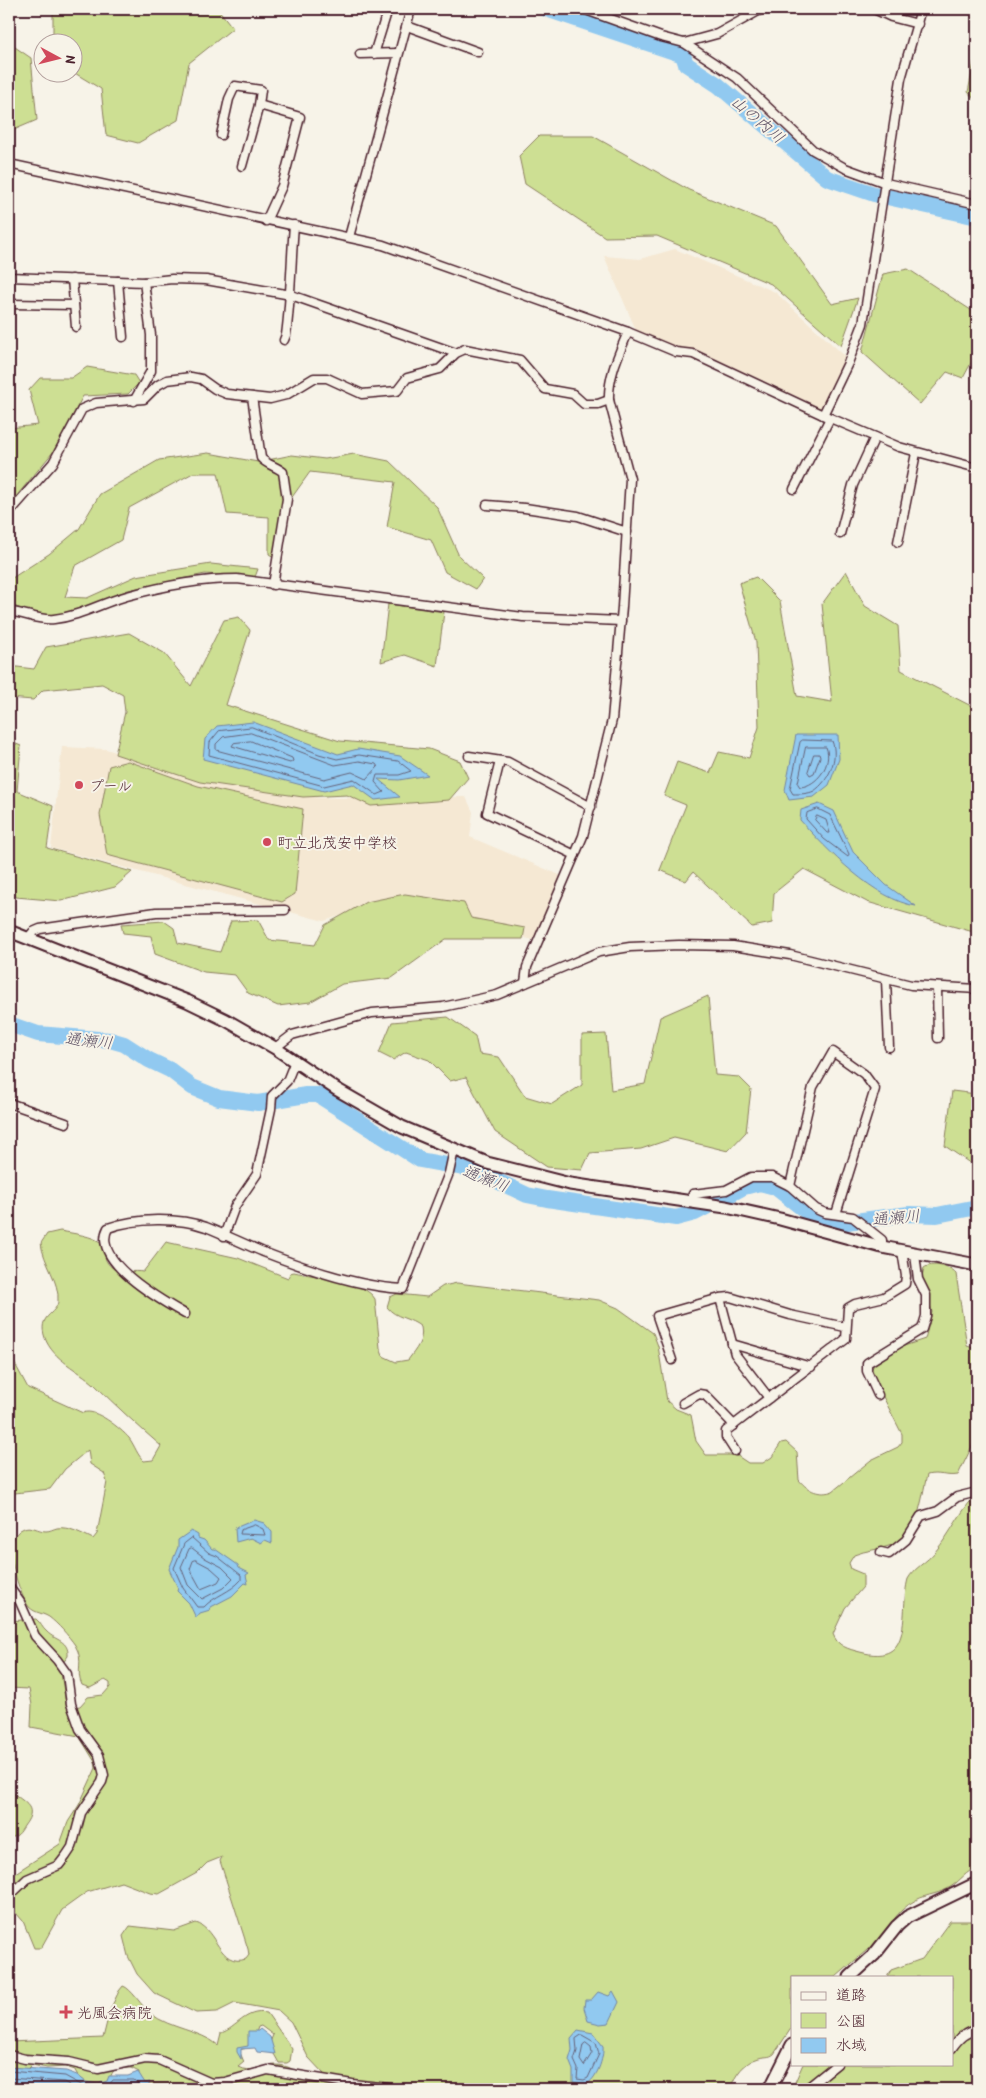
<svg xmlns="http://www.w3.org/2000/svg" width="986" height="2098" font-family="'Patrick Hand','Klee One',sans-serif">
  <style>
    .built { fill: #f5e8d3 }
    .green { fill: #cddf93; stroke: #8c7f5f }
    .water { fill: #91c9f0; stroke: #7585a1 }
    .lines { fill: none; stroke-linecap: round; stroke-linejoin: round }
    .shore { stroke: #66637a; stroke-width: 1 }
    .river { stroke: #91c9f0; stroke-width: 16 }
    .street-casing { stroke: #4a1f2b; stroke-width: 11 }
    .secondary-casing { stroke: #4a1f2b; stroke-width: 15 }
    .street { stroke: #f7f3e8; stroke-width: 8 }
    .secondary { stroke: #f7f3e8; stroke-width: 11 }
    .poi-dot { fill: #d1495b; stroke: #f7f3e8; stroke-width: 2 }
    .labels { text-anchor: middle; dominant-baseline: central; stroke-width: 4; stroke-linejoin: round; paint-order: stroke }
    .poi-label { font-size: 15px; fill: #4a1f2b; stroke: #f7f3e8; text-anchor: start }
    .water-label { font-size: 16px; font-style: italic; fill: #5f5266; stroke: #f7f3e8 }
  </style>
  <rect width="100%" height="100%" fill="#f7f3e8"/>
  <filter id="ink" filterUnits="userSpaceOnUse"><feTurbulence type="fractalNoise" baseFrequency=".02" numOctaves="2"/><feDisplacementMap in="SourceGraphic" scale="10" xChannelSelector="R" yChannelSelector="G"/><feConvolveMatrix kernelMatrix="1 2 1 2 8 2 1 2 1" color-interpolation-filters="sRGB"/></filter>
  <g filter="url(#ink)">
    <g class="built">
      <polygon points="675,249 775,292 847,358 823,410 636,330 604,256 640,259"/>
      <polygon points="62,747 106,749 206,779 320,798 466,797 473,812 470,837 562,876 533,940 467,922 375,905 324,921 51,848"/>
    </g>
    <g class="green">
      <polygon points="53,9 218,9 233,28 189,63 178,120 138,143 106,135 101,89 73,72 72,42 53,42"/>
      <polygon points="9,43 31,58 37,120 9,132"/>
      <polygon points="977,48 977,102 968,92"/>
      <polygon points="539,136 593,136 689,190 776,226 832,304 858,298 841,346 771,284 657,236 605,237 525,184 519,156"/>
      <polygon points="908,269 977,314 977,352 963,378 947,372 920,404 862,352 883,274"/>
      <polygon points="87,367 134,375 139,383 128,394 83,396 53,452 9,505 9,428 38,425 29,390 40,378 71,378"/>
      <polygon points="208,453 258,462 292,455 325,459 354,454 389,461 437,507 459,556 483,579 476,589 445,572 431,540 387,527 395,482 310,472 290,500 280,561 269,554 269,517 227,514 218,473 193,473 129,508 121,540 75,566 65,597 87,598 136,576 211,564 258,569 255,577 205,574 128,590 73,613 41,617 9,604 9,580 49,554 79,529 100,494 159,460"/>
      <polygon points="846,571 865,606 898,626 901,670 977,709 977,933 867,902 804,869 774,893 772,923 752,927 693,872 686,881 660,870 686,805 664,796 677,762 710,773 719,752 749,758 759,727 756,642 739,583 756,577 780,601 797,696 832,702 822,604"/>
      <polygon points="388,604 444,612 437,666 405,655 381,662"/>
      <polygon points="239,617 250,630 226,705 340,741 429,749 460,761 468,778 449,800 371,806 347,795 303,797 200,782 115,754 125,712 123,695 102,684 43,690 33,700 9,698 9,666 34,669 46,647 129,633 164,653 191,686 224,620"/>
      <polygon points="9,741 21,746 17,791 53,806 47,848 132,872 115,887 61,901 16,897 9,877"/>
      <polygon points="128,761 198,786 303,809 295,894 282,902 107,855 100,815 109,766"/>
      <polygon points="405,894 464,903 471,918 525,928 523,939 446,939 392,978 342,984 310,1002 278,1006 248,993 235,975 204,972 155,954 151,936 123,933 121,924 164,921 174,928 178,943 220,952 231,921 258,920 269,940 315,945 325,925 366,902"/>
      <polygon points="708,996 715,1075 739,1077 751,1089 746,1132 728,1151 674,1138 641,1149 590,1153 582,1170 547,1167 495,1132 466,1077 450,1081 429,1060 406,1052 393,1060 379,1053 392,1022 448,1017 475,1036 479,1054 499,1057 525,1096 552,1104 582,1085 582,1035 606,1034 611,1090 645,1084 660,1017"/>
      <polygon points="952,1091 977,1094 977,1168 945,1146"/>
      <path d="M60,1231C70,1233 96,1236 102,1244C107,1251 101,1260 113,1268C123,1274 133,1270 143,1272L166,1242L238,1258L288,1278L290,1273L294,1272C315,1277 364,1280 375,1299L380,1348L383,1356L396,1362L408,1360C416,1349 424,1341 421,1327C411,1318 395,1318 387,1307L390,1297L397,1294L427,1297L443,1286L457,1283L599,1300L618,1308L653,1333L658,1346L667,1401L676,1409L691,1415L696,1441L706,1455H736L748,1463H763L772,1457L781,1443L786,1442L797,1452L799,1480C808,1491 820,1496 833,1491L871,1460L898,1447L902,1442V1434L870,1371L874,1365L901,1347L925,1339L932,1312L922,1276L924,1268C932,1262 949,1266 956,1274L967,1346L977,1349V1436L958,1475C947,1477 938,1472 927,1475C921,1499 919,1536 892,1545C879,1550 866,1550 854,1555L849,1563L851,1569L863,1574V1587L845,1608L833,1634C837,1646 848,1649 860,1652C916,1667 899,1611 908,1579C914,1568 927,1562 935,1552C951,1533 960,1511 977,1494V1868C966,1871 961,1880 952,1886C941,1894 927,1894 916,1900C894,1911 888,1932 873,1949L867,1950L836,1977H792V2027L774,2054C769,2058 765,2056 759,2058C744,2062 735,2075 730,2089H225L222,2087L155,2089L152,2084L144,2086L138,2079L139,2072L131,2068L116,2069C110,2073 112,2078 107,2082C96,2092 79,2081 75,2070L66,2067L47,2068L32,2065L27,2070L14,2069L9,2064V2042L103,2038L110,2010L119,1991L123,1986C131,1988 142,2007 151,2014C171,2029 199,2030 218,2045L221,2033C237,2028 245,2009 267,2013L292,2049L290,2061L287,2063H279L269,2045L273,2035L261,2026L258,2027L251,2047L239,2050L244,2062L238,2067C250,2074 263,2065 276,2065C298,2065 297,2082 324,2074L308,2057L291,2022L279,2011L235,2003L217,2012L196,2013L154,1993L137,1974L128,1956L123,1936L130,1926L174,1931L196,1923C217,1929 219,1968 246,1959L249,1955L248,1949L220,1861L222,1857L207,1863L197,1873L159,1894L150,1893L121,1882L87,1892L62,1910L41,1948H34L23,1921L9,1905V1877L60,1844L68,1822L79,1805L96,1768L95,1762L79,1736L31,1727L32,1705L29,1689L9,1688V1621L36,1619C41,1623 42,1628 47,1632C56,1641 69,1640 68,1656L60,1667L66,1704L69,1708L80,1706L88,1697L103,1695L110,1687V1683L105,1680L90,1688L82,1685C75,1671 85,1662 75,1645C68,1635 58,1624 49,1617C41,1612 32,1613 27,1604C17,1588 0,1537 24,1528C32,1525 38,1531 46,1531C50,1531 53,1529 57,1528C68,1526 83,1534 93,1539L97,1534L107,1482L104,1473L90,1464L88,1450L65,1469L50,1489L15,1493L9,1502V1353L28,1388L83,1413C95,1407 121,1429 129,1438C135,1446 137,1455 144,1461L153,1460L161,1446C138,1426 116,1406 94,1384C79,1370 53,1360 45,1338C37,1315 56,1315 58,1302C60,1281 43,1263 41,1243L47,1234Z"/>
      <path d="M9,1788C20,1803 41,1804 24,1826C20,1833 17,1837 9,1838Z"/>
      <polygon points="950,1921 977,1921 977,2089 792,2089 803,2064 952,2064 952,1977 887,1977 891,1970 922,1959"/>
    </g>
    <g class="water">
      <polygon points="253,722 338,754 358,749 400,756 428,775 399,780 378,779 400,797 375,800 353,784 324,791 203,759 205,739 217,726"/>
      <polygon points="796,735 838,735 839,759 829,785 814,797 789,800 785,790"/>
      <path d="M819,804L834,811L853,852L886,885L916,906C875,900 827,850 800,820L801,810Z"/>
      <polygon points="254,1520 264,1523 272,1532 272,1543 265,1540 261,1543 251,1538 236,1542 235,1528"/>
      <polygon points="191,1531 198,1535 198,1538 204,1540 212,1549 215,1549 238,1565 239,1568 249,1573 246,1575 248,1584 245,1583 232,1596 211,1607 210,1610 200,1613 196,1618 189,1603 177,1591 178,1588 169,1569 178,1547 178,1540"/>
      <polygon points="613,1991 619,2002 609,2023 600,2024 588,2021 584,2008 585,2000 591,2000 598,1992 609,1996"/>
      <polygon points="260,2029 270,2037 275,2054 257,2052 255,2048 241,2049 241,2059 237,2052 237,2048 248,2046 248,2031 258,2031"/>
      <path d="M578,2030L593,2033L603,2046C604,2058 597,2080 585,2085L573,2082V2070L569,2060L572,2050L571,2038Z"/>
      <polygon points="9,2067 66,2071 77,2075 86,2082 98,2084 107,2081 109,2076 128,2076 138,2072 145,2083 150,2082 147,2089 9,2089"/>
    </g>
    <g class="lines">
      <g class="shore">
        <polygon points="252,727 319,754 337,759 359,755 398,761 411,771 399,775 377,775 375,782 384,792 377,795 354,779 324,786 209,755 210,742 219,731"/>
        <polygon points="251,733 335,765 359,761 376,764 378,767 367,779 352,772 324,779 216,750 216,744 223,737"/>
        <path d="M803,740L832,741C839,758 829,781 814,791C808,794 800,794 793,794L790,789L800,742Z"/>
        <polygon points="251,741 292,758 293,761 290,763 232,746 234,743"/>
        <path d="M806,747H826C833,764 817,786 800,787L798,784Z"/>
        <polygon points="814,754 819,754 820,757 814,773 810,775 808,772"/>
        <polygon points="818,809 830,815 849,854 848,857 824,839 806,819 807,813"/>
        <polygon points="817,816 826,820 830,833 827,833 815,820"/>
        <polygon points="255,1525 263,1529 265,1535 240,1534 241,1530"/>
        <path d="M192,1538L209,1553L217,1556L241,1575V1580C231,1592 214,1596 204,1607H197L183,1588L174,1568L184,1544Z"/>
        <polygon points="192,1548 205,1558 222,1567 233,1578 223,1588 202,1599 188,1585 181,1567 189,1549"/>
        <polygon points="196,1560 211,1568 221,1577 218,1582 201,1589 190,1569 193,1561"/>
        <polygon points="582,2035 596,2043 599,2054 588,2078 584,2080 577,2079 578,2069 574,2060 577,2051 576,2039"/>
        <polygon points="586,2043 591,2047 592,2053 584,2066 580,2060 583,2045"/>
        <polyline points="9,2071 65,2076 83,2086 97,2089 109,2085 113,2080 134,2080 142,2089"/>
        <polyline points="9,2078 64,2082 76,2089"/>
        <polyline points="9,2085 62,2089"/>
      </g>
      <g class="river">
        <polyline points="546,9 683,55 686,64 718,85 827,178 874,194 977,217"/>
        <polyline points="9,1024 38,1034 110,1040 124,1044 149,1060 170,1070 192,1087 219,1098 258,1103 306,1095 318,1095 420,1160 474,1170 527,1195 547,1199 676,1218 695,1213 744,1187 760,1183 775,1187 816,1219 839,1223 909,1214 937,1215 977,1207"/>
      </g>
      <g class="street-casing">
        <g id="street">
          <polyline points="583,9 661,37 684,43 737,78 813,150 845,168 886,183 977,204"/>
          <polyline points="874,9 891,17 918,24"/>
          <polyline points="407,26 478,52"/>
          <polyline points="684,43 717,34 762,9"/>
          <polyline points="360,54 398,53"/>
          <polyline points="374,54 388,9"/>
          <polyline points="259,105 300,117 282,186 266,221"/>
          <polyline points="221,135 229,99 235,86 261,90 259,105 242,166"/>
          <polyline points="9,164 383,245 628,332 676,352 693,354 823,415 899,447 977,468"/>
          <polyline points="349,237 411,9"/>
          <polyline points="9,277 144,282 172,279 206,280 291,295 456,353"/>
          <polyline points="72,279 76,327"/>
          <polyline points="118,281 123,337"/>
          <polyline points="10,304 74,305"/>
          <path d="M284,340L286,335C291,299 291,262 294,225"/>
          <path d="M252,397L261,458C267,465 276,466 283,472L287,499L273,585"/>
          <polyline points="134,401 151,371 151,335 144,282"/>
          <polyline points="823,415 848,363 863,324 901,79 921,9"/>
          <polyline points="794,489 830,418"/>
          <polyline points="487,505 525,508 578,516 627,532"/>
          <polyline points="9,513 53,463 82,409 96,403 144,399 158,385 167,380 191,377 201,379 215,389 227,394 270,399 286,395 314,378 327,378 362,394 397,391 407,378 440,369 456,353 465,349 520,360 545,389 573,394 584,404 598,404 609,400"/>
          <polyline points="840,534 853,485 875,437"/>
          <polyline points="898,542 916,453"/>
          <path d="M9,612C25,612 37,621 54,619C81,616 101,603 127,596C163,586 200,579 237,579L523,617L621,621"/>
          <polyline points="469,756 508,762 591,807"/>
          <polyline points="500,761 487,813 575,855"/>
          <polyline points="28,938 33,932 40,929 156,912 285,910"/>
          <polyline points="886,980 889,1047"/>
          <path d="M525,983L527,967L583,836L612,720L622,607L630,479L609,400C608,376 619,354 628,332"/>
          <polyline points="937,987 938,1038"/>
          <polyline points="275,1048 292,1035 372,1013 443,1007 497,995 599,952 630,947 679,945 733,946 790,955 911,985 977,989"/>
          <polyline points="9,1103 66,1123"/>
          <polyline points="790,1186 813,1087 833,1052 864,1074 875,1089 836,1214"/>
          <polyline points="690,1202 693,1194 726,1190 751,1177 772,1177 790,1186 816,1209 825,1213 853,1217 882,1240 882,1247"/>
          <polyline points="224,1236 235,1206 257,1174 271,1109 272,1096 287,1081 295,1061"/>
          <polyline points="720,1298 735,1354 769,1398"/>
          <path d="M185,1314C162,1301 90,1261 108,1228C136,1218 178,1217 206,1227C226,1235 246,1245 266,1253C307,1269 359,1287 403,1289L449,1173L454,1150"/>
          <polyline points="732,1344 811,1367"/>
          <polyline points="672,1360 657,1316 720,1298 730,1297 790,1315 845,1327"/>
          <polyline points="878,1395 867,1371 867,1363 922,1329 926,1316 926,1295 918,1279 915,1254"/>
          <polyline points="683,1403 699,1394 705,1395 734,1425"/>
          <polyline points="735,1451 726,1437 726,1431 846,1339 848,1308 855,1304 884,1297 905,1284 906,1276 902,1251"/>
          <polyline points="881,1552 889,1554 906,1540 921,1516 938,1511 957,1497 977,1492"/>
          <polyline points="9,1587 20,1602 35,1636 57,1660 67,1674 71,1704 80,1729 99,1755 104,1775 102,1782 81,1813 72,1847 66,1856 59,1865 27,1879 9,1896"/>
          <path d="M952,2048C959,2038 965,2032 977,2030"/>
          <polyline points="9,2055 25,2059 69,2062 98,2069 145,2059 159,2060 211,2083 225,2082 268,2070 352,2084 398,2089"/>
          <polyline points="806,2089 837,2064"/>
        </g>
      </g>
      <g class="secondary-casing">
        <g id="secondary">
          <polyline points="9,931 187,1001 226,1020 275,1048 336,1089 402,1127 487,1163 570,1184 726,1207 780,1219 882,1247 977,1265"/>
          <polyline points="850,1977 874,1955 897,1926 907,1917 977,1883"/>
          <polyline points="770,2089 792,2045"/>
        </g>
      </g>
      <use href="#street" class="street"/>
      <use href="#secondary" class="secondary"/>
    </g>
  </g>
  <g class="poi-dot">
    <circle cx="79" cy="785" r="5"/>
    <circle cx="267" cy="842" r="5"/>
    <path d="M63.5 2004.5h5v5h5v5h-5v5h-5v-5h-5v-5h5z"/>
  </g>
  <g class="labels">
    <g class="poi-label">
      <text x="89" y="785">プール</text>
      <text x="277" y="842">町立北茂安中学校</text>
      <text x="77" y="2012">光風会病院</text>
    </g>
    <g class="water-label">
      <text transform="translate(758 119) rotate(40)">山の内川</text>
      <text transform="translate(89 1040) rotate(6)">通瀬川</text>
      <text transform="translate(486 1178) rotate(21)">通瀬川</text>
      <text transform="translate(896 1217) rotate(-5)">通瀬川</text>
    </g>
  </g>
  <rect width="986" height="2098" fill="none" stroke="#f7f3e8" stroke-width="30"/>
  <rect x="15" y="15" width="956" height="2068" fill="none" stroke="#4a1f2b" stroke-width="2" filter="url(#ink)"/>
  <rect x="791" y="1976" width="162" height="90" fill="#f7f3e8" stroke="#b29e9c"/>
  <rect x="801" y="1992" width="25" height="8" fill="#f7f3e8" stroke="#b29e9c"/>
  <text x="836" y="2000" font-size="15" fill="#4a1f2b">道路</text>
  <rect x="801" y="2013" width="25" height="15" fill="#cddf93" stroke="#b29e9c"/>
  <text x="836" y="2026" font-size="15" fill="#4a1f2b">公園</text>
  <rect x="801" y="2038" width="25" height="15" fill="#91c9f0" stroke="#b29e9c"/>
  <text x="836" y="2050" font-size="15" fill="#4a1f2b">水域</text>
  <g transform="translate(58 58) rotate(97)"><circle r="24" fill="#f7f3e8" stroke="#b29e9c"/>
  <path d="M0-4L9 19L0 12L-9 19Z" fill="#d1495b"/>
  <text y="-8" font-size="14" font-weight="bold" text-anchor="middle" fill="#4a1f2b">N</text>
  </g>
</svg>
